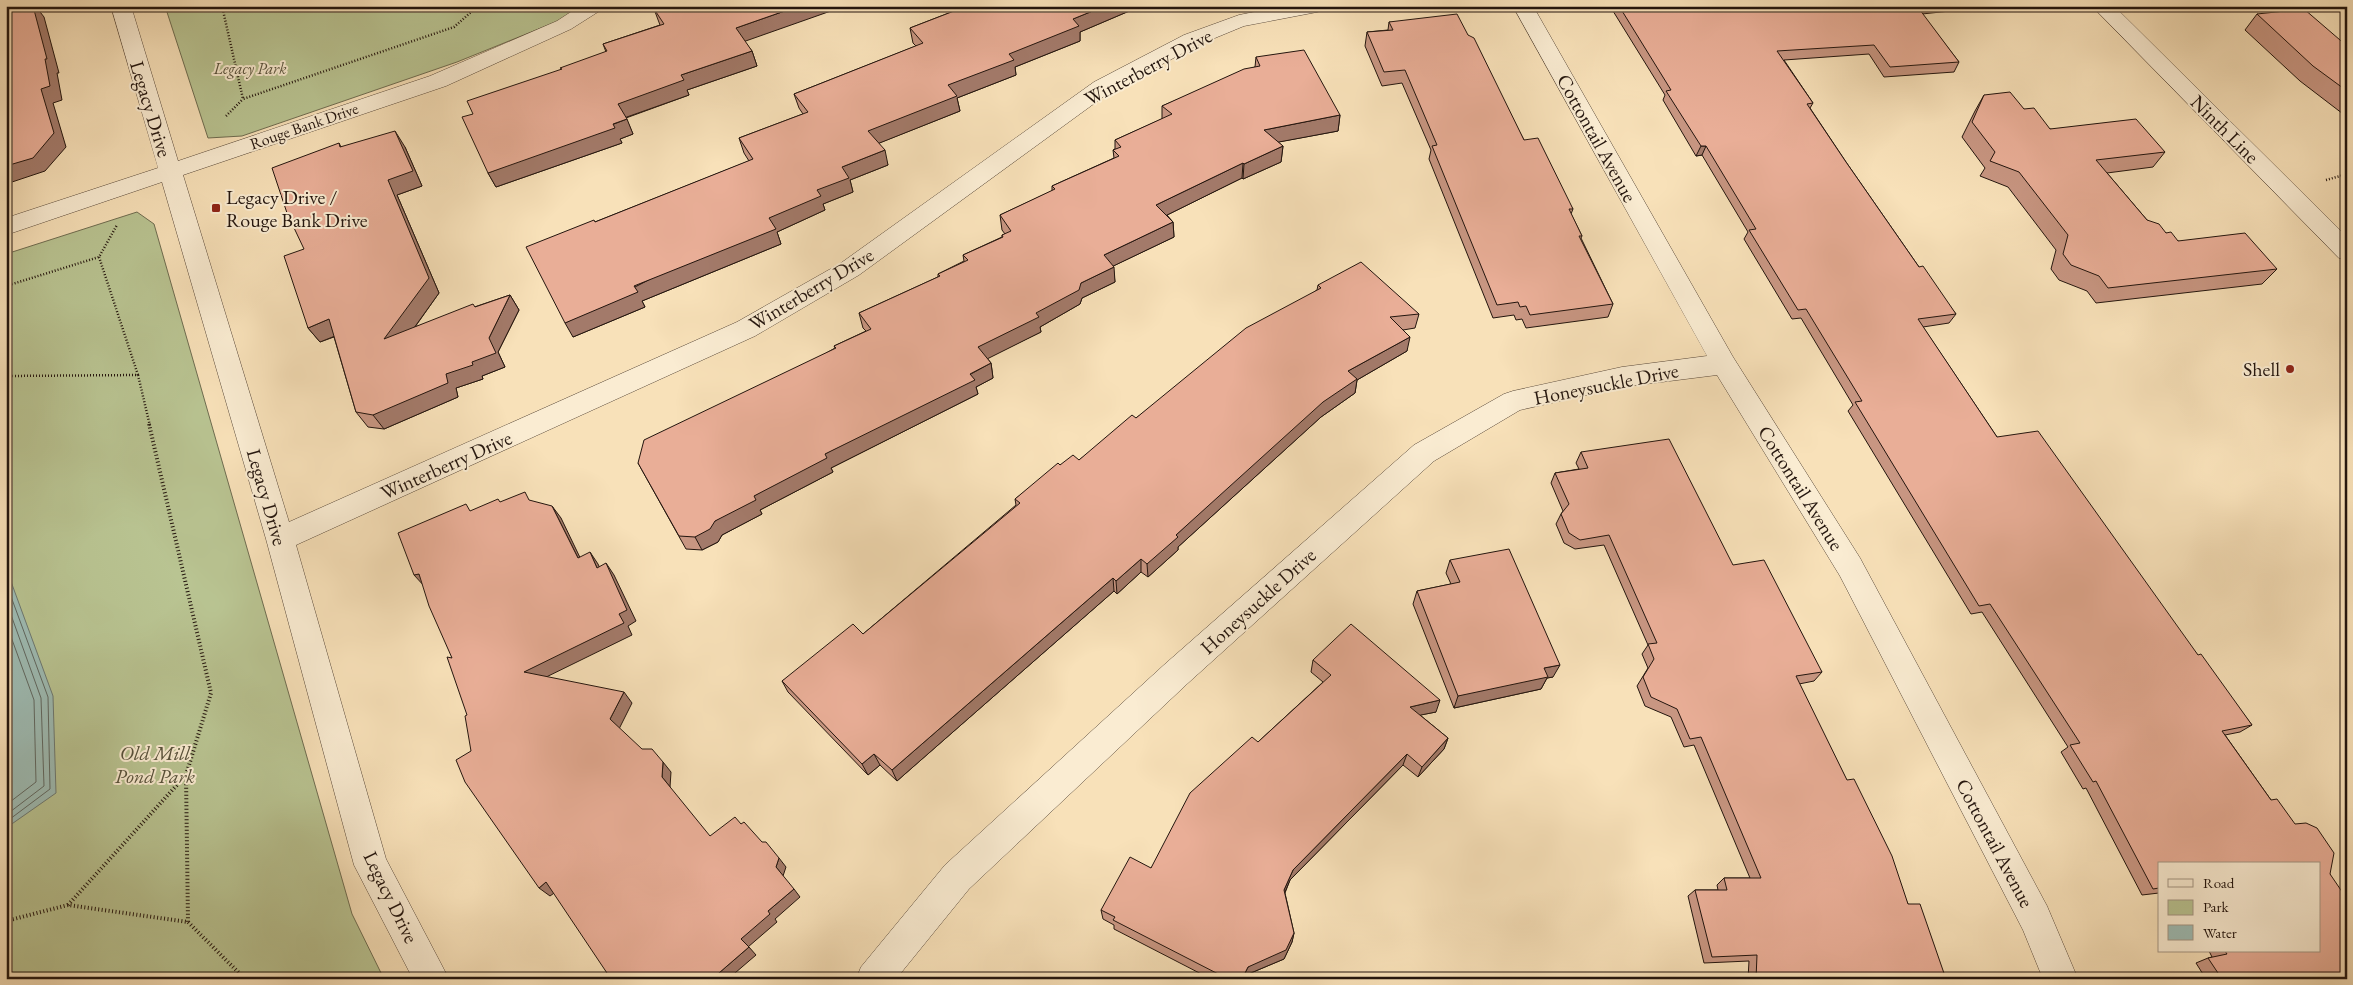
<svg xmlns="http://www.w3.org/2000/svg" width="2353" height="985" font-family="'EB Garamond',serif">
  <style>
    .green { fill: #b9c492; stroke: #6e6c50 }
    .water { fill: #9ebcb4; stroke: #6d7972 }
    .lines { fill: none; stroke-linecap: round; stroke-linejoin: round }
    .shore { stroke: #606861; stroke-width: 1 }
    .minor-casing { stroke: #584839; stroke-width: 1 }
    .path-far1 { stroke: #23150e; stroke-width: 2.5; stroke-dasharray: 1 2; stroke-linecap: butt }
    .path { stroke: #23150e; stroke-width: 4; stroke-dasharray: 1 2.5; stroke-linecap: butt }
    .minor { fill: #faecd2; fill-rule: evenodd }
    .wall { fill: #c89682; stroke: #23150e }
    .shaded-wall { fill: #a37a6a; stroke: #23150e }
    .building { fill: #e9ae97; stroke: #23150e }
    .poi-dot { fill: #8f2418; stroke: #faecd2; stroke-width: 2 }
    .labels { text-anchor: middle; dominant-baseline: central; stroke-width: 4; stroke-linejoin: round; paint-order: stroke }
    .far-park-label { font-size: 16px; font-style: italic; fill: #58523c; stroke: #faecd2 }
    .far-street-label { font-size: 16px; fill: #23150e; stroke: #faecd2 }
    .street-label { font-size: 20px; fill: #23150e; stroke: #faecd2 }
    .poi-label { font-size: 20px; fill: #23150e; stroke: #faecd2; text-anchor: start }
    .park-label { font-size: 20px; font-style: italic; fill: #58523c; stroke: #faecd2 }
  </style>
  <rect width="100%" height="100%" fill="#f8e1b9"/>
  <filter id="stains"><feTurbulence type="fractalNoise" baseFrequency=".004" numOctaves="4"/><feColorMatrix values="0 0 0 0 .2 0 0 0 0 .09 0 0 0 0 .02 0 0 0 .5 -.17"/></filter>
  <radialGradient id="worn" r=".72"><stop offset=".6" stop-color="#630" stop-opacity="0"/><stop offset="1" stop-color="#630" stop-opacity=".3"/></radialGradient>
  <g class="green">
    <polygon points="165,6 587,6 566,18 457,62 242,136 208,138"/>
    <polygon points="137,212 154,224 352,914 384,979 6,979 6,254"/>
  </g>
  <polygon class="water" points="6,568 53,696 56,793 6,828"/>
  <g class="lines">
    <g class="shore">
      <polyline points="6,583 48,697 50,789 6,822"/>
      <polyline points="6,601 41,698 44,786 6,815"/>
      <polyline points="6,623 34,700 36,782 6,805"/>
    </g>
    <g class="minor-casing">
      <g id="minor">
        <polygon points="111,6 131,6 178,161 430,76 557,21 580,6 604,6 601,10 571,29 446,86 183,175 289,522 737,322 841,263 1094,82 1184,35 1239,15 1284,6 1327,6 1324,10 1317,12 1244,26 1198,45 1110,92 859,275 755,336 296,545 386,859 449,979 413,979 354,865 266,539 162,182 6,235 6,218 158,168"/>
        <polygon points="1513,6 1533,6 1733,357 1860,558 2047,906 2078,979 2043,979 2023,930 1840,576 1717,375 1622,387 1520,410 1434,461 1187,684 969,889 896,979 856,979 861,967 945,865 1165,664 1414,445 1504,394 1513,391 1622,367 1707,356"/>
        <polygon points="2092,6 2114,6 2347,237 2347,260 2339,258"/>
      </g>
    </g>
    <g class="path-far1">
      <polyline points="222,6 243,99 454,27 478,6"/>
      <polyline points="226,116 243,99"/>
      <polyline points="2326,180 2347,174"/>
      <polyline points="99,257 138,375"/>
      <polyline points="6,286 99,257 117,225"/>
      <polyline points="6,376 138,375 150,426"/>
    </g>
    <g class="path">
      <polyline points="149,424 211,693 186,775 188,922"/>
      <polyline points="68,905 186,775"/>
      <polyline points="6,921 68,905 188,922 245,979"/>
    </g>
    <use href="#minor" class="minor"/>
  </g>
  <g class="wall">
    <polygon points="967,6 1141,6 1080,32 1080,41 1015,67 1016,75 957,98 960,111 879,143 888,165 850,180 853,192 823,204 825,210 777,232 781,244 642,301 645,307 573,337 595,222 749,161 744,153 739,138 803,114 799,108 794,94 916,46 913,43 910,28"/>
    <polygon points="1614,6 1952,6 1950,11 1922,14 1959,62 1954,72 1884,77 1869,54 1784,60 1813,103 1810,108 1846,162 1919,267 1956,314 1949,323 1923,327 1997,437 2198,655 2252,725 2240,732 2225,735 2271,800 2330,874 2347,979 2206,979 2196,963 2208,958 2212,957 2209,951 2319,951 2159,864 2159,893 2142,895 2086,788 2083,789 2061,752 2068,747 1982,612 1971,614 1848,411 1853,405 1801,318 1792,319 1744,239 1748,232 1702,155 1696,156 1663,100 1665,95 1613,11"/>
    <polygon points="654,9 745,42 752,51 757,66 687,90 689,95 626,118 633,134 620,139 622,143 496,187 488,173 561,70 606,52 603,44 660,25"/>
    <polygon points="2257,14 2347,46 2347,117 2300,81 2245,30"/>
    <polygon points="1389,22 1468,35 1524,140 1573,209 1571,214 1582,236 1581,238 1613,304 1608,317 1526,328 1522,319 1516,320 1514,315 1493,318 1429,159 1431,150 1402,83 1382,86 1365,46 1367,32 1388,30"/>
    <polygon points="1256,57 1340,115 1338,131 1278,142 1283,146 1281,162 1243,179 1242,178 1167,215 1173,222 1174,237 1113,266 1115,282 1082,298 1080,304 1040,327 1041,332 987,358 991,363 993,378 976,387 978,394 831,468 833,472 760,510 762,514 722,535 718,542 702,550 686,549 638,463 835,348 834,346 866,331 863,328 859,313 938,277 938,274 964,261 963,255 1002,237 1002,235 1005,234 1002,230 1000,215 1052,191 1052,186 1114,158 1113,150 1115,149 1115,140 1162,119 1162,106 1255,67"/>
    <polygon points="1984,95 2024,109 2050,129 2165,152 2153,167 2107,173 2147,220 2178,241 2277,269 2262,284 2096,303 2087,291 2059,280 2051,269 2056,250 2008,187 1980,176 1985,168 1962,137 1975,111"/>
    <polygon points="339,143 341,147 405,147 422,186 397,195 439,293 415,327 510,295 519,310 498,352 505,367 482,376 483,379 456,388 458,397 384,429 368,427 356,412 334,337 320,342 308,328"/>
    <polygon points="1318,285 1419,314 1415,328 1403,330 1407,351 1357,380 1355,393 1321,417 1178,547 1178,550 1148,577 1141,572 1117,594 1114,591 897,781 880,765 868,775 788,692 782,681 863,634 1016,505 1015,499 1060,465 1079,460 1136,418 1317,290"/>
    <polygon points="1581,452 1733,565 1822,672 1814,681 1799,684 1908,904 1946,979 1748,979 1749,961 1704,963 1688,896 1695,890 1718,890 1717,885 1724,878 1750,878 1694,745 1684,747 1671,717 1645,706 1637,686 1648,668 1642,654 1648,645 1604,545 1575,549 1564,543 1556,524 1561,514 1563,511 1551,483 1555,473 1579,469 1576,463"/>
    <polygon points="1450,560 1553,677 1547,678 1541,689 1454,708 1413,604 1417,591 1451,584 1446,573"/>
    <polygon points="1313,660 1436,712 1420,715 1448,738 1444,749 1418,777 1403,765 1290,880 1285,893 1294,933 1292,942 1284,959 1246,975 1244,979 1211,979 1114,929 1114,925 1103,919 1101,910 1151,868 1258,742 1323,682 1311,672"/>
  </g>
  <g class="shaded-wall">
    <polygon points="29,6 36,6 37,8 44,17 59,73 57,73 62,100 53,103 66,147 45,171 6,184 6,166"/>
    <polygon points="799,6 845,6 740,43 736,28"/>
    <polygon points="1105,6 1141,6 1080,32 1080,41 1015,67 1016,75 957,98 960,111 872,146 868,131 948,85 1073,19"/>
    <polygon points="752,51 757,66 687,90 689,95 624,118 618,104 681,75"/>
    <polygon points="1340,115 1338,131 1263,145 1264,130"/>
    <polygon points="627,119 633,134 620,139 622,143 496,187 488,173"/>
    <polygon points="395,131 405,147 422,186 397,195 439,293 396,353 384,339 388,180"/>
    <polygon points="1283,146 1281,162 1243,179 1244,164"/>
    <polygon points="1701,146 1706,146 1702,155 1696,156"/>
    <polygon points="885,150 888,165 850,180 853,192 823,204 825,210 777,232 781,244 642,301 645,307 573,337 565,323 769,218 817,190 842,167"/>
    <polygon points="1243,163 1242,178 1157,220 1156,205"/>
    <polygon points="1173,222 1174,237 1105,270 1104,255"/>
    <polygon points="1114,267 1115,282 1082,298 1080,304 1040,327 1041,332 981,362 978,347 1081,283"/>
    <polygon points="510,295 519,310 498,352 505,367 482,376 483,379 456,388 458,397 384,429 373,415 446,374 472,362 489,338"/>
    <polygon points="329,319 340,334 320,342 308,328"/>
    <polygon points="1410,337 1407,351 1357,380 1355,393 1321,417 1178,547 1178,550 1148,577 1147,564 1176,535 1348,371"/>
    <polygon points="991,363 993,378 976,387 978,394 831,468 833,472 760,510 762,514 722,535 718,542 702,550 695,537 715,521 754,496 825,454"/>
    <polygon points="552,506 561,518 586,570 578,558"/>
    <polygon points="590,552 598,564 605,579 597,568"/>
    <polygon points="1141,559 1141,572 1117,594 1116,581"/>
    <polygon points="606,563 614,575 636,621 628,626 632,635 534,683 524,672 619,614"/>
    <polygon points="419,574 425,587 414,575"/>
    <polygon points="1113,578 1114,591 897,781 892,770"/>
    <polygon points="1560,665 1553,677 1547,678 1541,689 1454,708 1458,696 1544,668"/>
    <polygon points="624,692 632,703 619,729 610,719"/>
    <polygon points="1440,700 1436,712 1406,718 1410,707"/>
    <polygon points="1448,738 1444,749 1418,777 1422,767"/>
    <polygon points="874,754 880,765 868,775 862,764"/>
    <polygon points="1407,754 1403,765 1290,880 1282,899 1284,890 1293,870"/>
    <polygon points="663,762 671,772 670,787 662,777"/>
    <polygon points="779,858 786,867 783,876 776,867"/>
    <polygon points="546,882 557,891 550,896 539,888"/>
    <polygon points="794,889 800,897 775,919 777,922 748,947 741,939 768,911"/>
    <polygon points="1294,933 1292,942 1284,959 1246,975 1244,979 1242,979 1248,967"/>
    <polygon points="749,947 756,955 728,979 712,979"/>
  </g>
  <g class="building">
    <polygon points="6,6 33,6 47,59 45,59 50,86 41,89 54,133 33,158 6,166"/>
    <polygon points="663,6 799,6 736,28 752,51 681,75 684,80 618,104 627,119 613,124 615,128 488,173 462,117 473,114 467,101 562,69 560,68 607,51 603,44 664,24 654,9"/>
    <polygon points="967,6 1105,6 1073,19 1079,26 1009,54 1014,60 948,85 957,96 868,131 885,150 842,167 849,178 817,190 821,196 769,218 776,229 634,286 638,292 565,323 526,247 594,220 595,222 753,159 739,138 808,112 794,94 923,43 910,28"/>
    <polygon points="1619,6 1917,6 1959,62 1890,67 1874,45 1777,51 1813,103 1807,104 1846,162 1919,267 1923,266 1956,314 1918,319 1997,437 2038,431 2198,655 2201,654 2252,725 2222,731 2271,800 2277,799 2295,824 2306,823 2317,828 2334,853 2330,874 2347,899 2347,979 2222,979 2208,958 2227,954 2225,951 2319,951 2319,864 2159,864 2159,888 2153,889 2096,781 2093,782 2070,745 2080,743 1990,604 1979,606 1855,402 1862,401 1806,309 1798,310 1749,230 1756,229 1706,146 1701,146 1666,91 1671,90"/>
    <polygon points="2304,9 2347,46 2347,91 2313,66 2257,14"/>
    <polygon points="1457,14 1468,35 1474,38 1524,140 1538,138 1573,209 1569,209 1582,236 1579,236 1613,304 1530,315 1526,306 1520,307 1518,302 1497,305 1432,146 1437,145 1405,70 1384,72 1367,32 1393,30 1389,22"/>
    <polygon points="1304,50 1340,115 1264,130 1283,146 1244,164 1243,163 1156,205 1173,222 1104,255 1114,267 1081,283 1079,290 1036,313 1039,317 978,347 991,363 970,374 975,380 825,454 827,458 754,496 756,500 715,521 710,529 695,537 679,536 638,463 644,440 836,348 834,346 871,329 859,313 940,276 938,274 968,260 963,255 1003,237 1002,235 1011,231 1000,215 1055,189 1052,186 1119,156 1113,150 1121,147 1115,140 1172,114 1162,106 1244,69 1260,66 1256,57"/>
    <polygon points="2010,92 2024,109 2034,108 2050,129 2136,119 2165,152 2096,160 2147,220 2159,224 2166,233 2171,232 2178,241 2245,233 2277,269 2108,288 2099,276 2071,265 2063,254 2068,235 2019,172 1990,161 1995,152 1972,122 1984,95"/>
    <polygon points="395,131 413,171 388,180 429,278 384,339 473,304 475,307 510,295 489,338 496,353 472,362 473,365 446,374 448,383 373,415 356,412 329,319 308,328 284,256 304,249 287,213 272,168 339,143 340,147"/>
    <polygon points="1361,262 1419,314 1390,317 1410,337 1348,371 1357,379 1323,402 1176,535 1178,537 1147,564 1141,559 1116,581 1113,578 892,770 874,754 862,764 782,681 853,624 863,634 1020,503 1015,499 1058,463 1060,465 1073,455 1079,460 1132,415 1136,418 1246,328 1321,288 1318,285"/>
    <polygon points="1669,439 1733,565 1764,560 1822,672 1796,676 1847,780 1854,779 1892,856 1908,904 1920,904 1946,979 1756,979 1757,955 1712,957 1695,890 1727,890 1724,878 1761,878 1701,737 1690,739 1677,709 1651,697 1643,677 1654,659 1648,644 1657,643 1609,535 1580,540 1569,533 1561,514 1569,504 1555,473 1588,468 1581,452"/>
    <polygon points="525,492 529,500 552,506 578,558 590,552 597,568 606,563 627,610 619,614 624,623 524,672 624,692 610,719 642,749 652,749 663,762 662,777 710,836 735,817 741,824 744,822 762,842 766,842 779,858 776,867 794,889 768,911 770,914 741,939 749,947 712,979 611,979 546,882 539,888 465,782 456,760 471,751 465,716 467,715 447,657 452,658 429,606 419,574 414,575 398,533 466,504 470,511 498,499 500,502"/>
    <polygon points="1509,549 1560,665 1544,668 1548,677 1458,696 1417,591 1460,582 1450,560"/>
    <polygon points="1351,624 1440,700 1410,707 1448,738 1422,767 1407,754 1293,870 1284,890 1294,933 1286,950 1248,967 1242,979 1228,979 1113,920 1115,917 1101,910 1130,857 1151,868 1190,793 1252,737 1258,742 1331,675 1313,660"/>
  </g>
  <g class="poi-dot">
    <rect x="211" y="203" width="10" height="10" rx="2.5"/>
    <circle cx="2290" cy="369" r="5"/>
  </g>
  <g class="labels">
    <g class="far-park-label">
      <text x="250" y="68">Legacy Park</text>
    </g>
    <g class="far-street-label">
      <text transform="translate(304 126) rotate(-19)">Rouge Bank Drive</text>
    </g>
    <g class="street-label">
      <text transform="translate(1148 67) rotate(-28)">Winterberry Drive</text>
      <text transform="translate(151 109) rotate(73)">Legacy Drive</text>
      <text transform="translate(2225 129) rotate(45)">Ninth Line</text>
      <text transform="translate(1597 138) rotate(61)">Cottontail Avenue</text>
      <text transform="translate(811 289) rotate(-31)">Winterberry Drive</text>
      <text transform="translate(1606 384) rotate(-11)">Honeysuckle Drive</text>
      <text transform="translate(446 465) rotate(-24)">Winterberry Drive</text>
      <text transform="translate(1801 488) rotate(58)">Cottontail Avenue</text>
      <text transform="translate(267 497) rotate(74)">Legacy Drive</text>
      <text transform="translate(1258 601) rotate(-42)">Honeysuckle Drive</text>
      <text transform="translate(1995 843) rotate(62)">Cottontail Avenue</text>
      <text transform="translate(391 897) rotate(64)">Legacy Drive</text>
    </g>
    <g class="poi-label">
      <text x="226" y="197">Legacy Drive /<tspan x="226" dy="23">Rouge Bank Drive</tspan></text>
      <text x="2280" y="369" text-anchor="end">Shell</text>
    </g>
    <g class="park-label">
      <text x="155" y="753">Old Mill<tspan x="155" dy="23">Pond Park</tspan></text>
    </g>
  </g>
  <rect width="2353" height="985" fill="none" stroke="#f8e1b9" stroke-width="25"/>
  <rect x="8" y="8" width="2338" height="970" fill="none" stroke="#23150e" stroke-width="2.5"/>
  <rect x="12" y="12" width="2328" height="960" fill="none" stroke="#23150e"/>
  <rect x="2158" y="862" width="162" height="90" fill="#faecd2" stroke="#a49684"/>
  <rect x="2168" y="879" width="25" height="8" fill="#faecd2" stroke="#a49684"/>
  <text x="2203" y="888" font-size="15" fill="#23150e">Road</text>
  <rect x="2168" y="900" width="25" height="15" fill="#b9c492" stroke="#a49684"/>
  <text x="2203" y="912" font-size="15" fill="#23150e">Park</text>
  <rect x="2168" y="925" width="25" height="15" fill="#9ebcb4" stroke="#a49684"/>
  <text x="2203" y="938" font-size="15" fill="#23150e">Water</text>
  <rect width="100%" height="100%" filter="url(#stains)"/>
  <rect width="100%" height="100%" fill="url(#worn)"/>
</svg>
